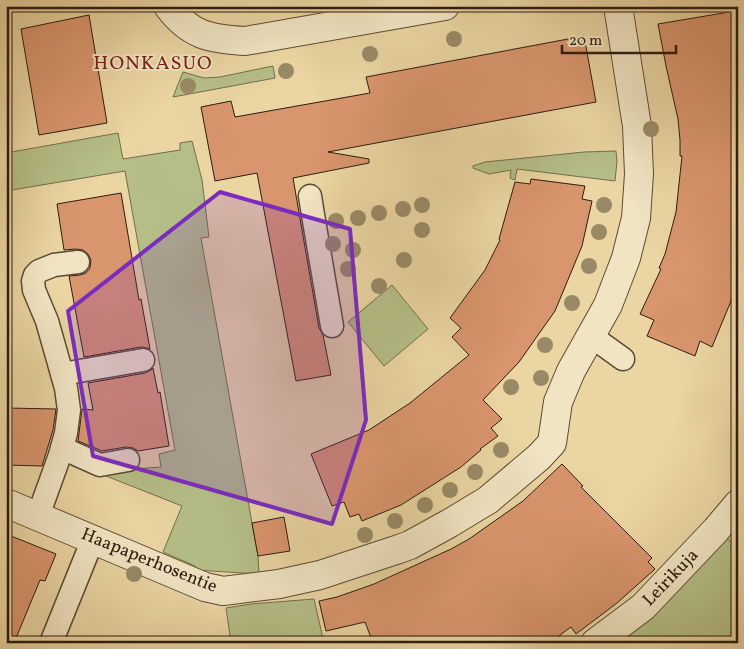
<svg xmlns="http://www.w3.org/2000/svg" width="744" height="649" font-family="Vollkorn,serif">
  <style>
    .green { fill: #b5be87; stroke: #716e4b }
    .building { fill: #d9956d; stroke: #2d1d0f }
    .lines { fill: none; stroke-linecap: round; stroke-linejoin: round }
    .service-casing { stroke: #5c4b34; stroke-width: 25 }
    .minor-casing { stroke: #5c4b34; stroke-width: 30 }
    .tertiary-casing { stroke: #5c4b34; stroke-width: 30 }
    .service { stroke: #f1e4c3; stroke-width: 22 }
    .minor { stroke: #f1e4c3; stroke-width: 28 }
    .tertiary { stroke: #f1e4c3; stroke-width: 28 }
    .tree { fill: #998a65 }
    .marked { fill: #7b2cbf; fill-opacity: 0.2; stroke: #7b2cbf; stroke-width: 4; stroke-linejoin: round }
    .labels { text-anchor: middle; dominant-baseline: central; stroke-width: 4; stroke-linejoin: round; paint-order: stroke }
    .street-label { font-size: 18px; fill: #2d1d0f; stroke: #f1e4c3 }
    .quarter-label { font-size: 20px; letter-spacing: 1px; fill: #7a1f14; stroke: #f1e4c3 }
  </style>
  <rect width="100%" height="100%" fill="#ead5a3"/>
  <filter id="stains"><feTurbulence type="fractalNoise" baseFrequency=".004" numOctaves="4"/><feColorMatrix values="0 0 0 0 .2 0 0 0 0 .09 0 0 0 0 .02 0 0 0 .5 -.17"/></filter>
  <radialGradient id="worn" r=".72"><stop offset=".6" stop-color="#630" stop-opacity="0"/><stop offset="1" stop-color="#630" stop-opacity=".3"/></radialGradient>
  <g class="green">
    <polygon points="273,66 275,78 173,97 183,72 204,78 220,77"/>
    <polygon points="118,133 123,159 180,150 180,143 192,141 202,180 209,237 201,238 252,523 258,556 259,574 196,570 195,566 163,552 182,506 96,472 161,467 159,454 175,450 125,171 6,191 6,153"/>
    <polygon points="616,151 617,161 615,181 517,169 515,180 510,178 511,170 489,174 473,168 473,166 485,162 584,152"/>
    <polygon points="392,285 428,329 384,366 348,322"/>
    <polygon points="716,530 738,547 738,643 595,643"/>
    <polygon points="314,599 324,643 231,643 226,608 251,604"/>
  </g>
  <g class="building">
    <polygon points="735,11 738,26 738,284 712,347 700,341 695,356 647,336 654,320 640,314 661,269 659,268 665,254 676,212 682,156 680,156 680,140 678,119 666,66 658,24"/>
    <polygon points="89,15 107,123 39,135 21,29"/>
    <polygon points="584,36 596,102 328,152 369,159 369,163 293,178 319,328 323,335 331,375 296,381 257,173 215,181 201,107 231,101 235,117 370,93 366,77"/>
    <polygon points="531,179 585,186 582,199 592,201 582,246 555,311 519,362 483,400 502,419 491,428 498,436 480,449 481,450 461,467 401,505 362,521 359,514 350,517 344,502 332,506 311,454 369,430 410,403 469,355 452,337 461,328 450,318 485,270 500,240 499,239 515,182 530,184"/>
    <polygon points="121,193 139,300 141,299 150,349 147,348 141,347 84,357 69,276 80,275 86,273 90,268 91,260 88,254 83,250 76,249 64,250 57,204"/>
    <polygon points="153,368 158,393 160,392 169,446 138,451 133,448 126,447 102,451 78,441 82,409 93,410 88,383 145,373 151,370"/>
    <polygon points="6,408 56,409 53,430 42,466 6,465"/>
    <polygon points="562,464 583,486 581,487 652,558 648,562 655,569 617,603 576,634 571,627 549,643 373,643 365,622 326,631 319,601 337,597 374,584 451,549 469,539 523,501"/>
    <polygon points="284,517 290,551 258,556 252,523"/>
    <polygon points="6,534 56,554 45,581 40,580 14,643 6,643"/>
  </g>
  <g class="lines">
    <g class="service-casing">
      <g id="service">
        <polyline points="310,196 314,221 332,326"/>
        <polyline points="591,336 623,359"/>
        <polyline points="62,374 143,360"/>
        <polyline points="62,448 100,465 128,460"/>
        <polyline points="38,516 60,455 66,433 69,410 66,388 47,321 34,290 33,281 35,275 39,271 54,265 78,262"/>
        <polyline points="51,643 93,539"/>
      </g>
    </g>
    <g class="minor-casing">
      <g id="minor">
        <polyline points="6,503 205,587 223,591 279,584 320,575 399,549 410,545 450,523 488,500 539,457 552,443 558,402 571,371 608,305 626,258 636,218 639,174 637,126 618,6"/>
        <polyline points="595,643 643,607 716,530 738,504"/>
      </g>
    </g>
    <g class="tertiary-casing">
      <path id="tertiary" d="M168,6C190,36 211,39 245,41L445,6"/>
    </g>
    <use href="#service" class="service"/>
    <use href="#minor" class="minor"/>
    <use href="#tertiary" class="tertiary"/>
  </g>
  <g class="tree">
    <circle cx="454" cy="39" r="8"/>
    <circle cx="370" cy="54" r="8"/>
    <circle cx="286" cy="71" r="8"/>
    <circle cx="188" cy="86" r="8"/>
    <circle cx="651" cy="129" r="8"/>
    <circle cx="422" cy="205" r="8"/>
    <circle cx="604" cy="205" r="8"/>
    <circle cx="403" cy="209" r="8"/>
    <circle cx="379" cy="213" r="8"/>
    <circle cx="358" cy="218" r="8"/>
    <circle cx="336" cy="221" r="8"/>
    <circle cx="422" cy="230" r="8"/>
    <circle cx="599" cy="232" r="8"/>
    <circle cx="333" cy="244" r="8"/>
    <circle cx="353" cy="250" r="8"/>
    <circle cx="404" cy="260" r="8"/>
    <circle cx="589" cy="266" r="8"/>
    <circle cx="348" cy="269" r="8"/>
    <circle cx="379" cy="286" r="8"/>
    <circle cx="572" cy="303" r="8"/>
    <circle cx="545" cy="345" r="8"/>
    <circle cx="541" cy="378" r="8"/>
    <circle cx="511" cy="387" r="8"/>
    <circle cx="501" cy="450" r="8"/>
    <circle cx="475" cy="472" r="8"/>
    <circle cx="450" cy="490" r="8"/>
    <circle cx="425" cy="505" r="8"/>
    <circle cx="395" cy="521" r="8"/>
    <circle cx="365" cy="535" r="8"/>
    <circle cx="134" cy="574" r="8"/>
  </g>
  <path class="marked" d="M220,192L350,229L366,420L332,524L93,456L68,311Z"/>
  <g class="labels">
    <g class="street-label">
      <text transform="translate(149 561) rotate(22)">Haapaperhosentie</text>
      <text transform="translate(671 578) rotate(-46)">Leirikuja</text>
    </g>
    <g class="quarter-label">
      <text x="153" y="64">HONKASUO</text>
    </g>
  </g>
  <rect width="744" height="649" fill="none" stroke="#ead5a3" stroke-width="25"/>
  <rect x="8" y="8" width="729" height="634" fill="none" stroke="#2d1d0f" stroke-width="2.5"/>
  <rect x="12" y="12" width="719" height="624" fill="none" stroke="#2d1d0f"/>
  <path d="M562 45v8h114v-8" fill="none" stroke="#2d1d0f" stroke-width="2.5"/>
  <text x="569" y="45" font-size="15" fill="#2d1d0f" stroke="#f1e4c3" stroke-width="4" paint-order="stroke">20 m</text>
  <rect width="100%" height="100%" filter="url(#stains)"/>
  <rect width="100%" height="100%" fill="url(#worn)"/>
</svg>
